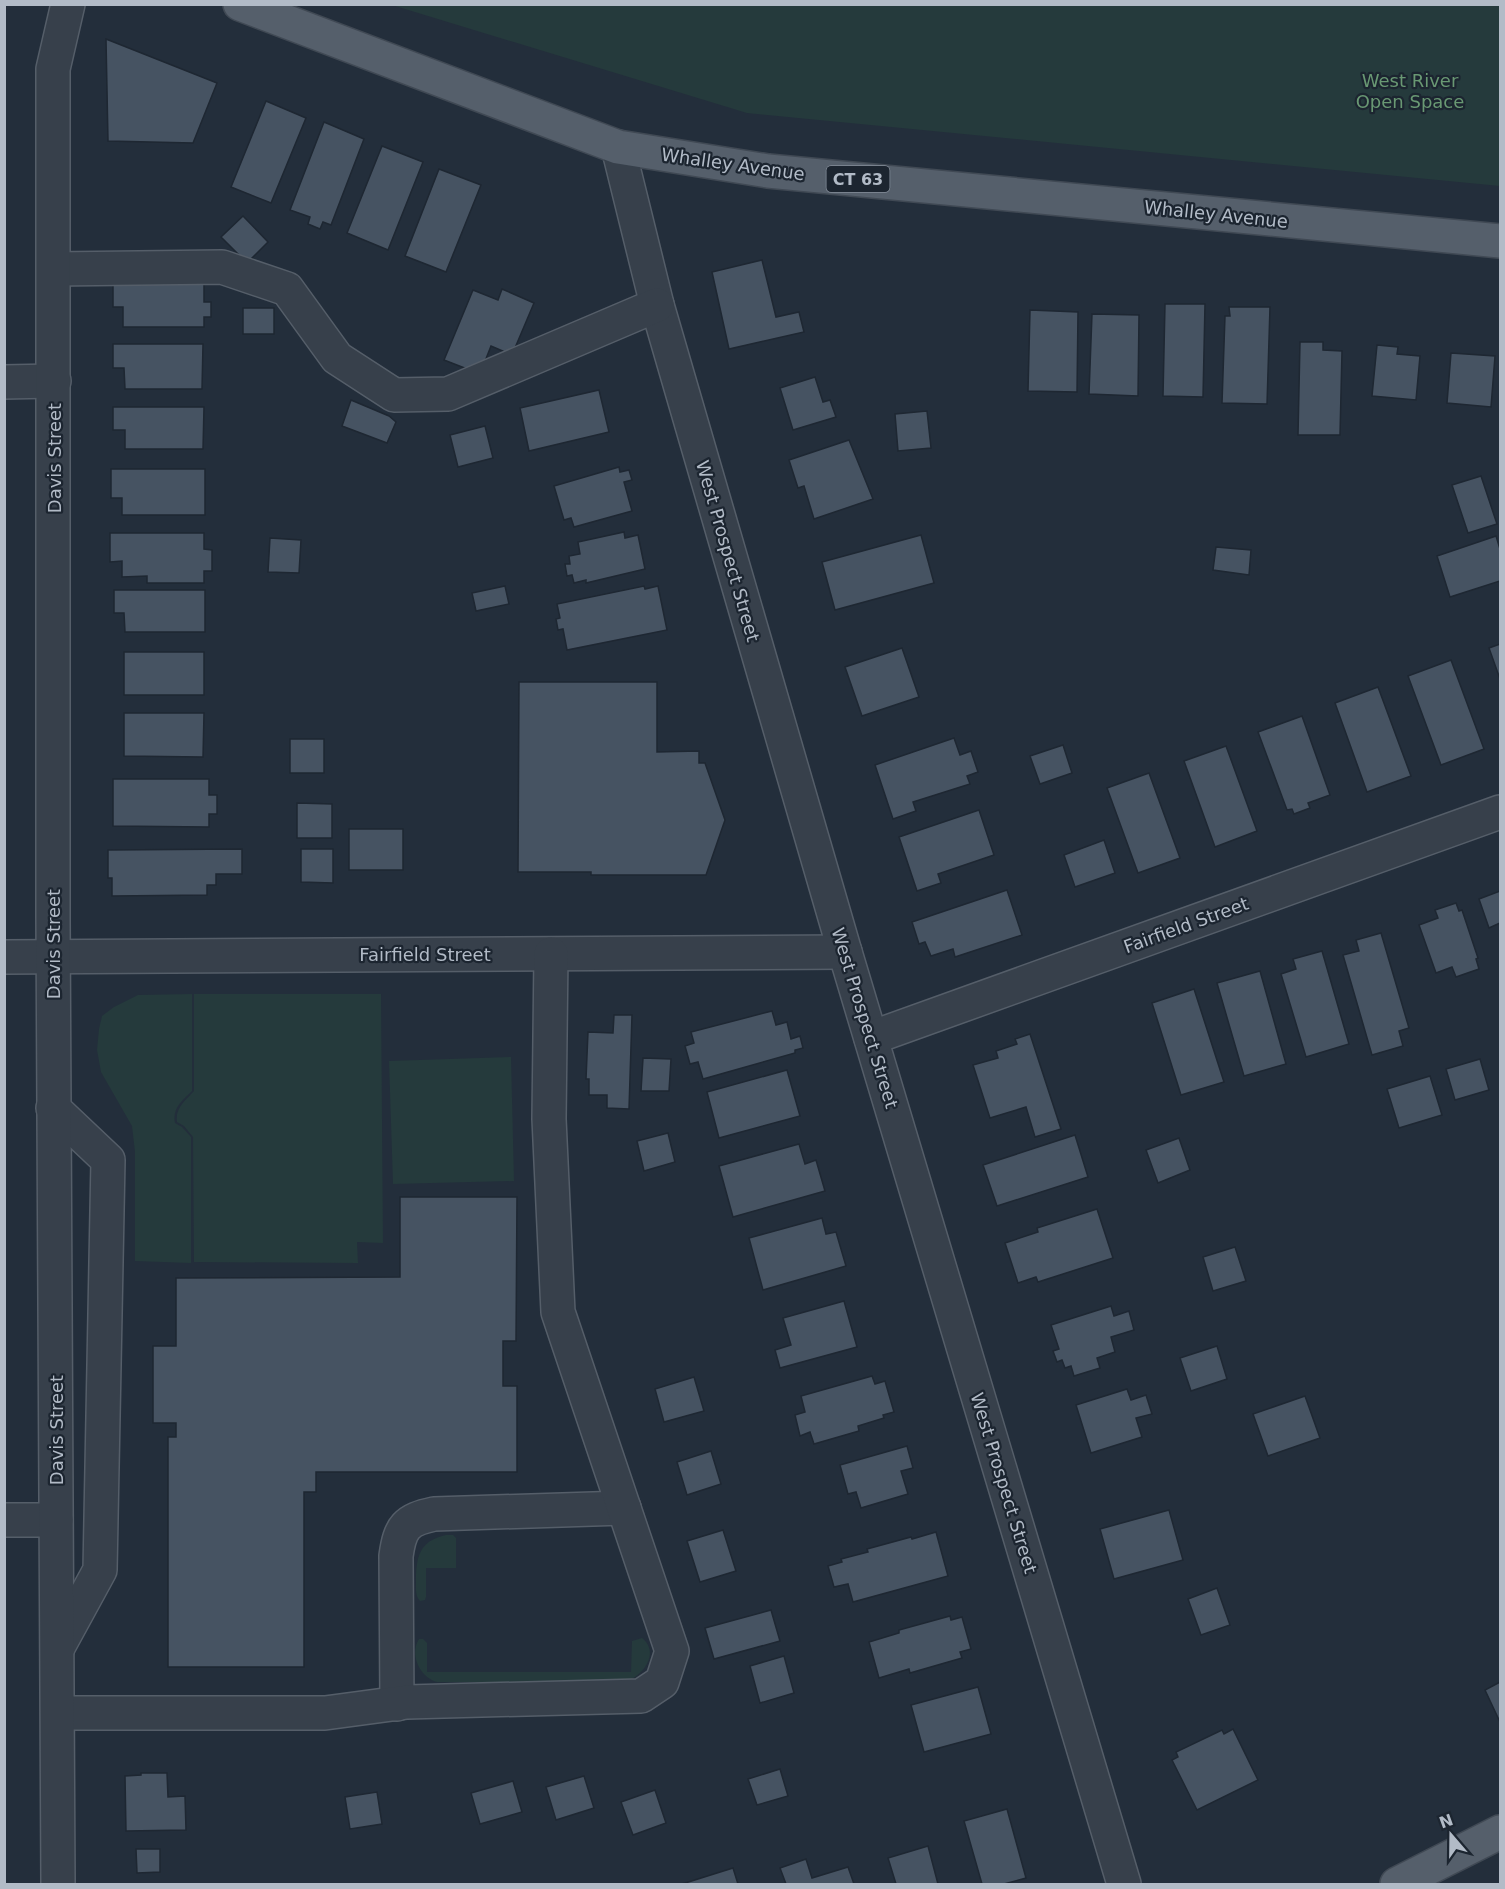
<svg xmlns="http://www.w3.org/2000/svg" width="1505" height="1889" font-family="'DejaVu Sans',sans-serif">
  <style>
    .green { fill: #253a3c }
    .building { fill: #465362; stroke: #1e2732; stroke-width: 1.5 }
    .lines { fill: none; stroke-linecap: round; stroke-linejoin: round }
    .minor-casing { stroke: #555e69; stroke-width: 36 }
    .major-casing { stroke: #404954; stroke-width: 36 }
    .minor { stroke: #37404b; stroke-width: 33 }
    .major { stroke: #555f6b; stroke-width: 33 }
    .labels { text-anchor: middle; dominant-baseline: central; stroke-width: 4.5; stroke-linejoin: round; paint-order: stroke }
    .shield { fill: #1c2530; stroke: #858e9a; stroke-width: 1.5 }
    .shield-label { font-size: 16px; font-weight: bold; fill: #b2bbc7 }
    .park-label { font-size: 18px; fill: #699873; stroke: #1c2530 }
    .street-label { font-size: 18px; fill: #b2bbc7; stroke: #1c2530 }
  </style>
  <rect width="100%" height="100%" fill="#232e3b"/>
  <g class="green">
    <polygon points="392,5 1500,5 1500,186 747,113"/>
    <path d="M192,994V1091C182,1101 172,1108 175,1123L182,1127L191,1137V1263L135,1261V1152L132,1126L101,1072L97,1050L99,1029L102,1016L114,1007L138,995Z"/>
    <path d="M194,994H381L383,1243L357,1242L358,1263L194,1262L193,1137L184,1126L177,1122C175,1108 185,1101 194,1091Z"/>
    <polygon points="511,1057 514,1181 393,1184 389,1061"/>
    <path d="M446,1535H453L456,1538V1568H426V1597L425,1600L420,1601C415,1595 416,1589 416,1582C416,1557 419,1541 446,1535Z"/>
    <path d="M642,1638C661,1653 642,1677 625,1682H437C420,1677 409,1655 419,1639H423L427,1643V1672H631L632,1641Z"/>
  </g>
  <g class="building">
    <polygon points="106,39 217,83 193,143 108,141"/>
    <polygon points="266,101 306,118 271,203 231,187"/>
    <polygon points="324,122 364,139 331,225 323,222 320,229 308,224 310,217 290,210"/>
    <polygon points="382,146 423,162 388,250 347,233"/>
    <polygon points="439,169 481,185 446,272 405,256"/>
    <polygon points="243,216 268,242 247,263 221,237"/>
    <polygon points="762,260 776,317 799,312 804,332 729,349 712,272"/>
    <polygon points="113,282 204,283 204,302 211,302 211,317 204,317 204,327 123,327 123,307 113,307"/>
    <polygon points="502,289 534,303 512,355 491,346 480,374 444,360 473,290 498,300"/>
    <polygon points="1165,304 1205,304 1203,397 1163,396"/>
    <polygon points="1229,307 1270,307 1267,404 1222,403 1225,316 1230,316"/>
    <rect x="243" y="308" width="31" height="26"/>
    <polygon points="1030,310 1078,312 1077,392 1028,391"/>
    <polygon points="1092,314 1139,315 1138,396 1089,394"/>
    <polygon points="1300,342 1323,342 1323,350 1342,351 1340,435 1298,435"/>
    <polygon points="113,344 203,344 202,389 125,389 124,368 113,368"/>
    <polygon points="1377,345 1398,347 1397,354 1420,356 1416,400 1372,396"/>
    <polygon points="1451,353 1495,356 1491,407 1447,403"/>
    <polygon points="815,377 823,402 830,400 836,417 793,430 780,388"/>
    <polygon points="599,390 609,432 529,451 520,408"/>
    <polygon points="351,400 389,416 396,422 387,443 342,426"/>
    <polygon points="113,407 204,407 203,449 125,449 125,430 113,430"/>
    <polygon points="927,411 931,448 898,451 895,414"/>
    <polygon points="485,426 493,458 458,467 450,435"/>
    <polygon points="849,440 873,499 814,519 804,486 798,488 789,460"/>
    <polygon points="619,467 620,472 629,470 632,480 624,482 632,511 574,527 571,518 564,520 554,486"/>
    <polygon points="111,469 205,469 205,515 122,515 122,498 111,498"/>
    <polygon points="1481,476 1497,524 1468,533 1452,485"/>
    <polygon points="624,532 625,538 638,535 645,569 586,583 586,580 574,583 572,575 567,576 565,564 570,564 569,556 580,554 578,542"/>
    <polygon points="110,533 204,533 204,549 212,550 212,571 204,571 204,583 147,583 147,576 122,577 122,561 110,562"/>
    <polygon points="921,535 934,583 835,610 822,562"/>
    <polygon points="1496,536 1500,549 1500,581 1450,597 1437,556"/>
    <polygon points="270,538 301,540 299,573 268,572"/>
    <polygon points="1216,547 1251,550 1249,575 1213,570"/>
    <polygon points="505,586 509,604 476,611 472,593"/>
    <polygon points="644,586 645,589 658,586 667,630 567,650 563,629 558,630 556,619 560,618 557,604"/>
    <polygon points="114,590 205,590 205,632 125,632 124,613 114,613"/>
    <polygon points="1500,644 1500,679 1489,648"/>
    <polygon points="902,648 919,697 862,716 845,667"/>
    <rect x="124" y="652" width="80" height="43"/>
    <polygon points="1451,660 1484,749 1441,765 1408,676"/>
    <polygon points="519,682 657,682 657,752 699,751 699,763 705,763 725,820 706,875 591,875 591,872 518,872"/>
    <polygon points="1378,687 1411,776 1367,792 1335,703"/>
    <polygon points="124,713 204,713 203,757 124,756"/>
    <polygon points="1302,716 1330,795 1308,803 1310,808 1294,814 1292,809 1287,810 1258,732"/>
    <polygon points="954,738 960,755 971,751 978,772 967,776 970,784 913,802 916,811 893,819 875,765"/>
    <rect x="290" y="739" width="34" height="34"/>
    <polygon points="1063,745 1072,773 1040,784 1030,756"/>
    <polygon points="1226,746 1257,831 1215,847 1184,761"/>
    <polygon points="1149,773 1180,858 1138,873 1107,788"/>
    <polygon points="113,779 209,779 209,795 217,795 217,814 209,814 209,827 113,826"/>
    <polygon points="297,803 332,804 332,838 297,838"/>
    <polygon points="979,810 994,855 938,874 941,883 917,891 899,837"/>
    <rect x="349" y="829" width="54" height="41"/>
    <polygon points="1104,840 1115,873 1075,887 1064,855"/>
    <polygon points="242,849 242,874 216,874 216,885 207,885 207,895 112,896 112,878 108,878 108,850"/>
    <polygon points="301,849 333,849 333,883 301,882"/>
    <polygon points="1007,890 1022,935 955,957 953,949 931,956 925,942 919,944 912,922"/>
    <polygon points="1500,891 1500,923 1489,928 1479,899"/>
    <polygon points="1456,903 1459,911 1462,910 1478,958 1476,959 1479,969 1456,977 1452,967 1436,973 1419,925 1438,918 1435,910"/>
    <polygon points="1381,933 1409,1028 1399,1031 1403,1046 1372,1055 1343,955 1359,951 1356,940"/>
    <polygon points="1322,951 1349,1044 1306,1057 1281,974 1296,969 1293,959"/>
    <polygon points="1260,971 1286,1064 1244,1076 1217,983"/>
    <polygon points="1194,989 1224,1082 1181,1095 1152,1003"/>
    <polygon points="772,1011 776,1025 787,1022 791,1039 800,1036 803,1048 795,1050 795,1053 703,1079 698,1062 690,1064 685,1046 694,1043 691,1032"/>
    <polygon points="614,1015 632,1015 629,1109 607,1108 607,1095 589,1095 589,1079 586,1079 588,1032 613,1033"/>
    <polygon points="1030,1034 1061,1129 1035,1137 1026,1107 990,1118 973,1065 998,1058 996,1051 1017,1044 1015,1039"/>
    <polygon points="643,1058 671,1059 669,1091 641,1091"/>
    <polygon points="1480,1059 1489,1090 1455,1100 1446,1069"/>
    <polygon points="787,1070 800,1116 719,1138 707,1092"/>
    <polygon points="1430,1076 1442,1115 1399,1128 1387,1089"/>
    <polygon points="668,1133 675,1162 644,1171 637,1141"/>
    <polygon points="1075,1135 1088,1177 997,1206 983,1165"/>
    <polygon points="1179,1138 1190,1170 1158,1183 1146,1150"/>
    <polygon points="799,1144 805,1164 816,1160 825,1191 733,1217 719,1166"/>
    <polygon points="400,1197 517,1197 516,1341 503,1341 503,1386 517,1386 517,1472 316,1472 316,1492 304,1492 304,1667 168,1667 168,1437 176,1437 176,1423 153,1423 153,1346 176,1346 176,1278 400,1277"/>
    <polygon points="1097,1209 1113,1258 1038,1282 1036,1277 1018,1283 1005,1243 1038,1232 1037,1228"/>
    <polygon points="822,1218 826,1234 836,1232 846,1266 763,1290 749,1238"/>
    <polygon points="1235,1247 1246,1281 1213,1291 1203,1257"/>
    <polygon points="844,1301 857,1347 780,1368 775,1350 791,1345 783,1318"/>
    <polygon points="1111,1306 1114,1316 1129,1311 1134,1330 1111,1337 1115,1352 1097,1358 1100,1368 1074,1376 1071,1366 1065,1368 1062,1360 1057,1362 1053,1351 1059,1349 1051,1325"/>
    <polygon points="1217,1346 1227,1379 1191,1391 1180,1358"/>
    <polygon points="872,1376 875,1384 885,1381 894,1412 883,1415 884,1418 858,1426 859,1431 814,1444 810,1432 800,1436 795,1415 805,1412 801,1396"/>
    <polygon points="694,1377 704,1411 664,1422 655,1389"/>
    <polygon points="1127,1389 1131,1400 1146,1395 1152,1414 1136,1418 1142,1437 1091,1453 1076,1405"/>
    <polygon points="1305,1396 1320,1438 1268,1456 1253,1414"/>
    <polygon points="907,1446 913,1468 901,1471 908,1494 861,1508 856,1492 848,1494 840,1465"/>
    <polygon points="711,1451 721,1484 687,1495 677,1462"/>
    <polygon points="1169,1510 1183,1560 1114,1579 1100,1529"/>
    <polygon points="723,1530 736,1571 700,1582 687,1541"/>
    <polygon points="936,1532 948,1576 853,1602 848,1584 834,1587 828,1566 842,1562 841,1559 868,1552 867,1549 911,1537 912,1539"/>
    <polygon points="1217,1588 1230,1625 1201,1635 1188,1599"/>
    <polygon points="771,1610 780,1641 714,1659 705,1628"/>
    <polygon points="950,1616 951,1620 962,1617 971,1649 960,1652 962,1658 910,1673 909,1669 879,1678 869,1642 899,1633 899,1630"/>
    <polygon points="784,1656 794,1693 760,1703 750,1666"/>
    <polygon points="1500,1682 1500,1722 1485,1690"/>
    <polygon points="978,1687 991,1734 924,1752 911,1705"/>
    <polygon points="1233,1729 1258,1780 1197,1810 1172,1760 1178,1757 1176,1752 1222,1730 1224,1734"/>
    <polygon points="780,1769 788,1796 757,1805 748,1779"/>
    <polygon points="141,1773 167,1773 168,1797 185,1796 186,1830 126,1831 125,1776 141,1775"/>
    <polygon points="584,1776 594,1808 556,1820 546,1787"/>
    <polygon points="513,1781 522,1812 480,1824 471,1793"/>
    <polygon points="655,1790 666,1823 633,1835 621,1802"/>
    <polygon points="377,1792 382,1824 350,1829 345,1797"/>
    <polygon points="1007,1809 1026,1878 1004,1884 982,1884 964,1821"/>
    <polygon points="928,1846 938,1884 896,1884 888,1858"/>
    <polygon points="136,1849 160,1849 160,1872 137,1873"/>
    <polygon points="806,1859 812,1878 848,1867 854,1884 786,1884 780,1868"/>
    <polygon points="733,1868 738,1884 682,1884"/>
  </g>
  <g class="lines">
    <g class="minor-casing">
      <g id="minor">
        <polyline points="618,147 657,305 845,952 1124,1884"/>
        <polyline points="54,269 222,267 287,289 337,358 394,395 448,394 657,305"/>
        <polyline points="4,382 54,381"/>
        <polyline points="4,957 845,952"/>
        <polyline points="871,1038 1500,812"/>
        <polyline points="53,1108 108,1160 100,1570 58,1647"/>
        <polyline points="4,1520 56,1520"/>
        <path d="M397,1704L396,1556C400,1527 406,1520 434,1514L624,1508"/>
        <polyline points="58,1713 325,1713 407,1702 641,1696 662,1682 672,1651 558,1312 549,1119 551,954"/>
        <polyline points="58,1884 53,917 53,69 68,4"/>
      </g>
    </g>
    <g class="major-casing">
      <g id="major">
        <polyline points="240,4 618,147 768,171 1500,241"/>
        <polyline points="1397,1884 1500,1832"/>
      </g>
    </g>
    <use href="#minor" class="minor"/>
    <use href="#major" class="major"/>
  </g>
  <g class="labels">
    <rect class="shield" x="826.5" y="166" width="63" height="26" rx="4.5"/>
    <g class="shield-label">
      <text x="858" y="179">CT 63</text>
    </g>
    <g class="park-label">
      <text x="1410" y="80">West River<tspan x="1410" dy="21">Open Space</tspan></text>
    </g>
    <g class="street-label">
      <text transform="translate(733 164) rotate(8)">Whalley Avenue</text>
      <text transform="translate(1216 214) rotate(6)">Whalley Avenue</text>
      <text transform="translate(54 458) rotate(-90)">Davis Street</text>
      <text transform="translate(728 551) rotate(74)">West Prospect Street</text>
      <text transform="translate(1186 925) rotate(-20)">Fairfield Street</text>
      <text transform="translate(53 944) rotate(-90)">Davis Street</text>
      <text x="425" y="954">Fairfield Street</text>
      <text transform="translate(865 1018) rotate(73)">West Prospect Street</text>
      <text transform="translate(56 1430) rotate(-90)">Davis Street</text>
      <text transform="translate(1004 1483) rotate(73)">West Prospect Street</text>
    </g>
  </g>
  <rect width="1505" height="1889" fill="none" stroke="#b2bbc7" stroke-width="12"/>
  <g transform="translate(1451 1835) rotate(340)" stroke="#1c2530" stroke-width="4.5" paint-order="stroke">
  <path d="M0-4.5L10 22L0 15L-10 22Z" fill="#b2bbc7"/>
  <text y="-9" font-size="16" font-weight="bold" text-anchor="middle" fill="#b2bbc7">N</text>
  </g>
</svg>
